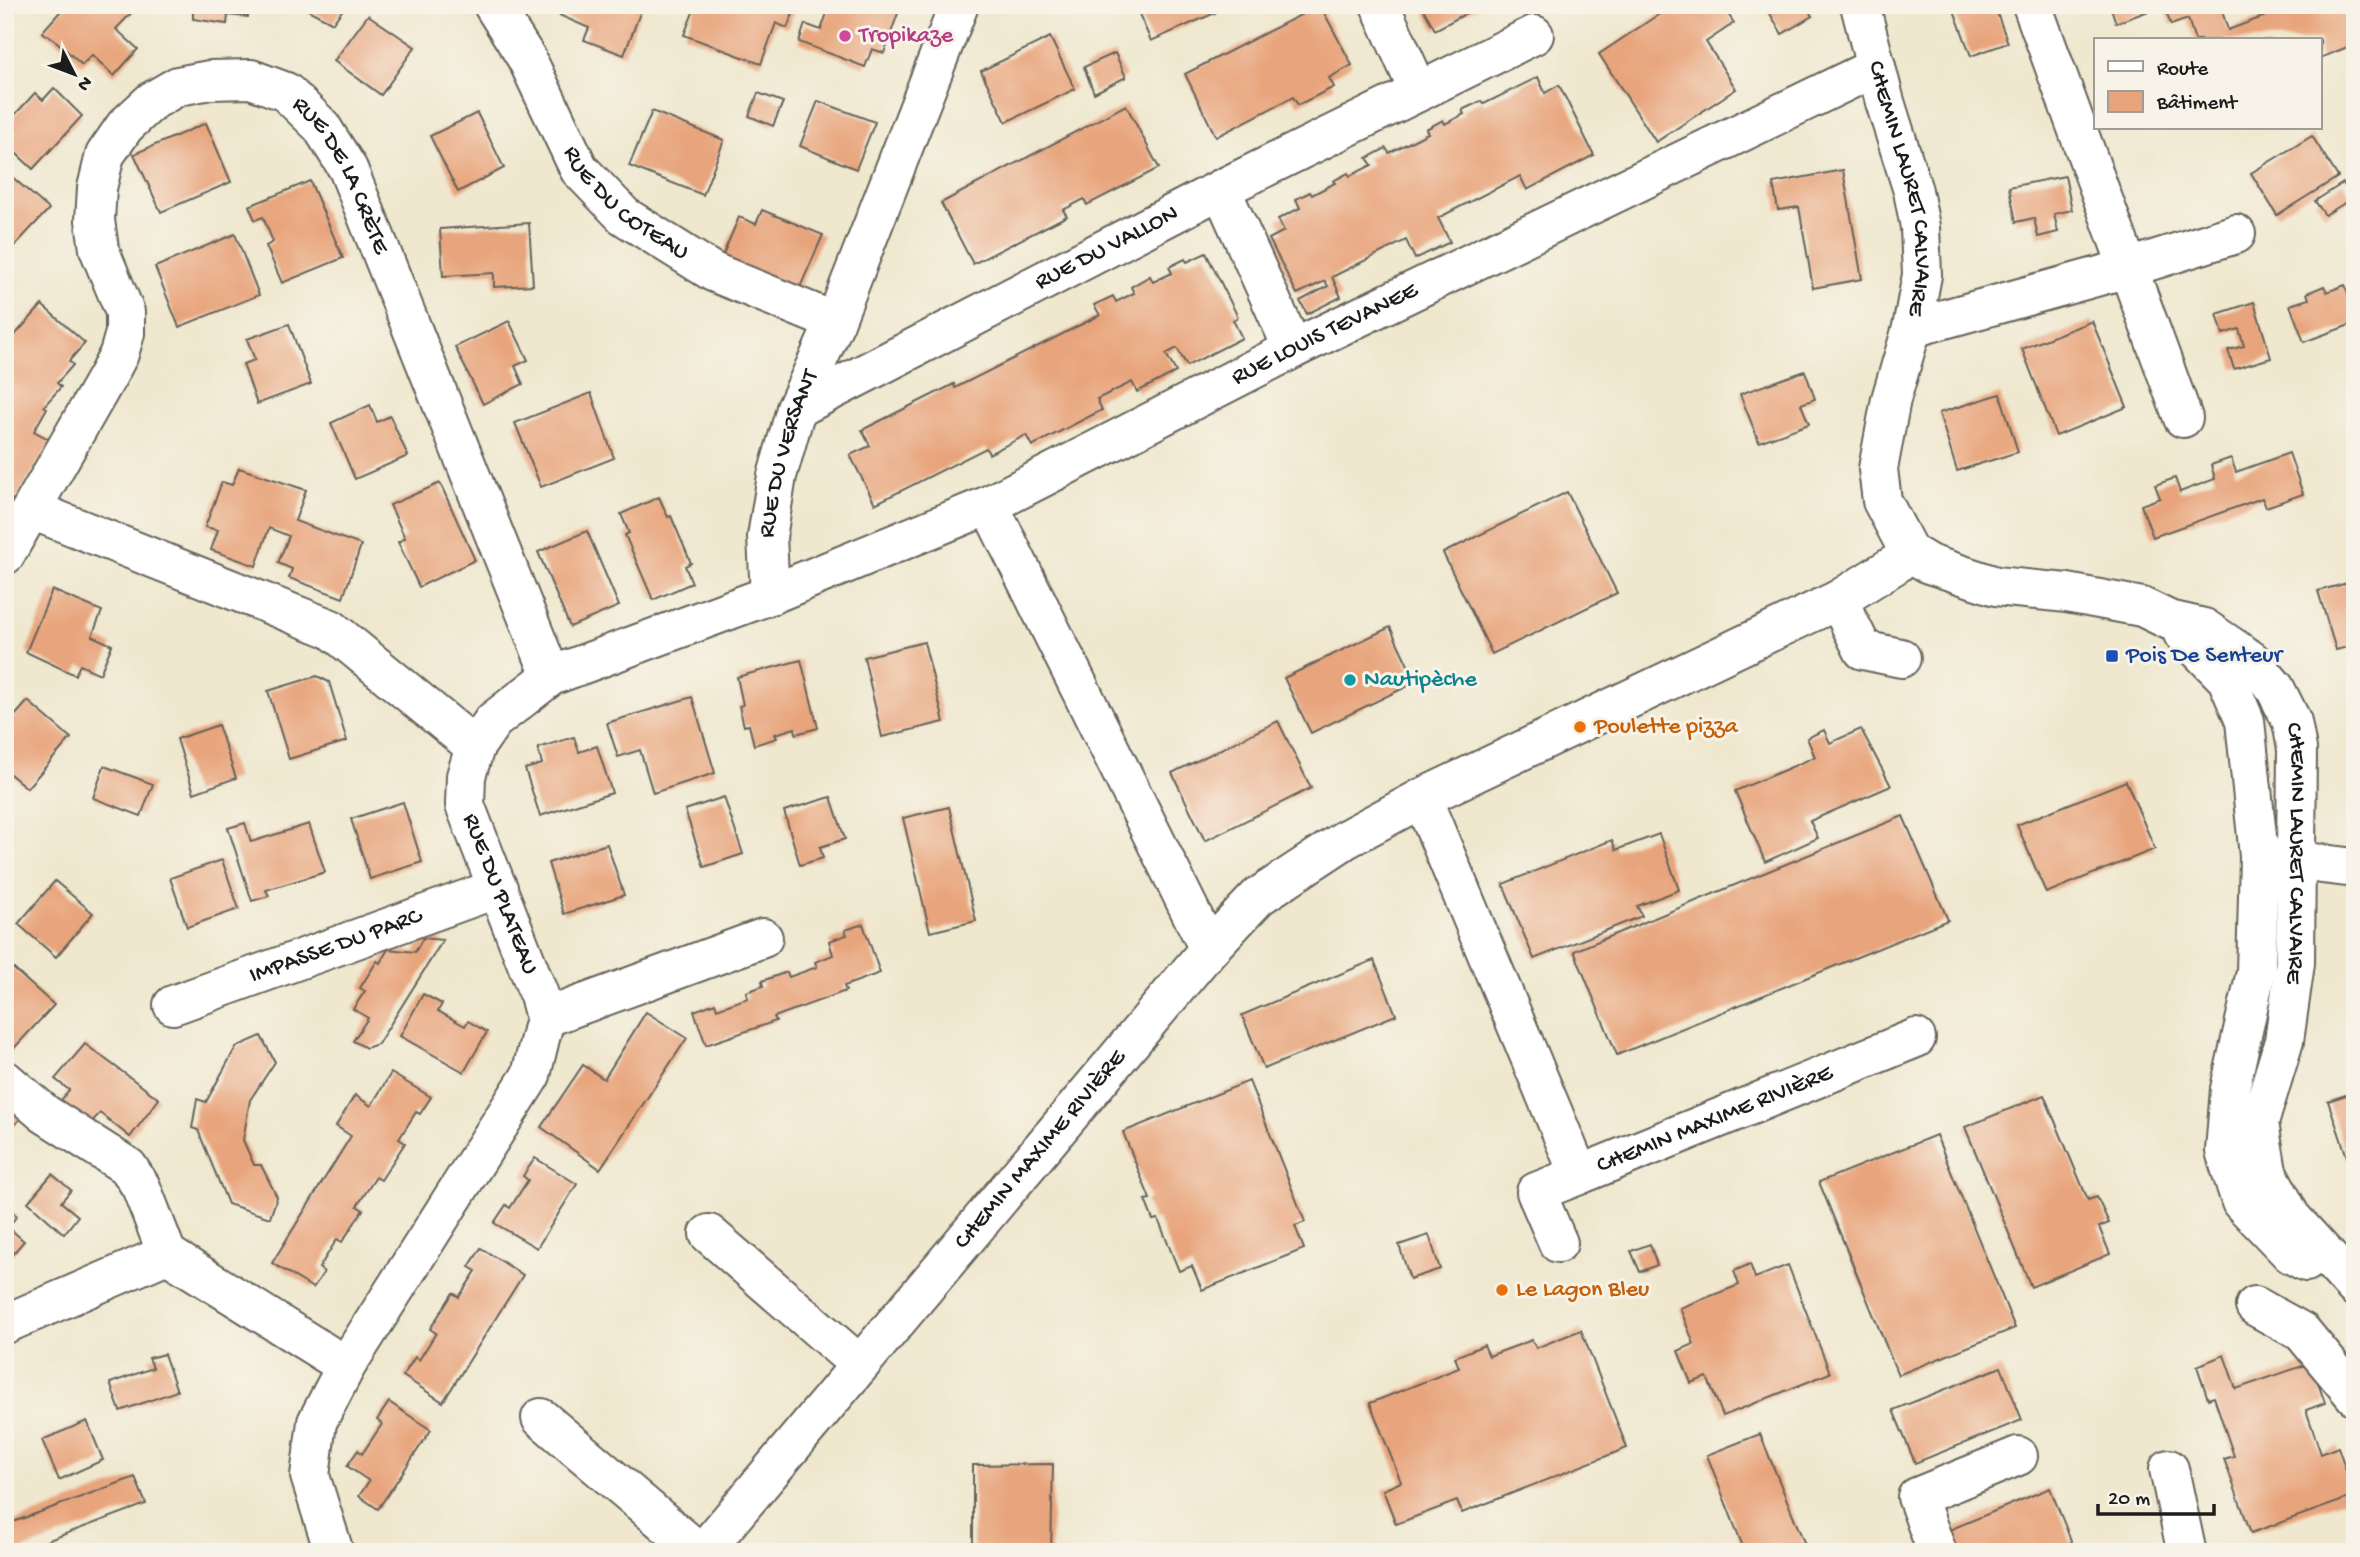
<svg xmlns="http://www.w3.org/2000/svg" width="2360" height="1557" font-family="'Gochi Hand',sans-serif">
  <style>
    .building { fill: #e8a47b }
    .lines { fill: none; stroke-linecap: round; stroke-linejoin: round }
    .minor-casing { stroke: #66635a; stroke-width: 42 }
    .major-casing { stroke: #66635a; stroke-width: 42 }
    .minor { stroke: #fff; stroke-width: 38 }
    .major { stroke: #fff; stroke-width: 38 }
    .hotel-dot { fill: #d1479c; stroke: #f7f3e8; stroke-width: 2.5 }
    .transit-dot { fill: #1a4fb4; stroke: #f7f3e8; stroke-width: 2.5 }
    .culture-dot { fill: #0f9aa8; stroke: #f7f3e8; stroke-width: 2.5 }
    .food-dot { fill: #e8710a; stroke: #f7f3e8; stroke-width: 2.5 }
    .labels { text-anchor: middle; dominant-baseline: central; stroke-width: 6; stroke-linejoin: round; paint-order: stroke }
    .hotel-label { font-size: 24px; fill: #b23c85; stroke: #f7f3e8; text-anchor: start }
    .street-label { font-size: 24px; fill: #1c1c1c; stroke: #f7f3e8 }
    .transit-label { font-size: 24px; fill: #164399; stroke: #f7f3e8; text-anchor: start }
    .culture-label { font-size: 24px; fill: #0d838f; stroke: #f7f3e8; text-anchor: start }
    .food-label { font-size: 24px; fill: #c56008; stroke: #f7f3e8; text-anchor: start }
  </style>
  <rect width="100%" height="100%" fill="#f7f3e8"/>
  <filter id="ink" filterUnits="userSpaceOnUse"><feTurbulence type="fractalNoise" baseFrequency=".0143" numOctaves="2"/><feDisplacementMap in="SourceGraphic" scale="14" xChannelSelector="R" yChannelSelector="G"/><feConvolveMatrix kernelMatrix="1 2 1 2 8 2 1 2 1" color-interpolation-filters="sRGB"/></filter>
  <filter id="wash" filterUnits="userSpaceOnUse"><feTurbulence type="fractalNoise" baseFrequency=".00686" numOctaves="4" result="noise"/><feDisplacementMap in="SourceGraphic" scale="28" xChannelSelector="R" yChannelSelector="G"/><feGaussianBlur stdDeviation="1.57" result="paint"/><feColorMatrix in="noise" values="0 0 0 0 0 0 0 0 0 0 0 0 0 0 0 0 0 1.4 0 .05"/><feComposite in="paint" operator="in"/></filter>
  <g filter="url(#wash)">
    <rect width="100%" height="100%" fill="#efe7ce"/>
    <g id="blocks">
      <g class="building">
        <polygon points="66,5 131,5 135,9 116,29 138,49 114,76 92,55 82,65 57,42 42,32"/>
        <polygon points="177,5 249,5 248,17 228,15 227,24 193,19 193,11 177,9"/>
        <polygon points="305,5 346,5 333,23 304,8"/>
        <polygon points="562,5 643,5 624,55 584,40 589,28 559,15"/>
        <polygon points="696,5 797,5 787,28 776,23 761,64 684,35"/>
        <polygon points="830,5 890,5 889,9 898,13 884,53 872,49 865,67 799,42 805,24 821,30"/>
        <polygon points="1135,5 1212,5 1215,13 1151,41"/>
        <polygon points="1320,5 1352,65 1329,78 1334,87 1298,105 1293,97 1216,137 1185,74"/>
        <polygon points="1421,5 1482,5 1435,30"/>
        <polygon points="1673,5 1722,5 1734,23 1706,42 1736,89 1656,142 1599,54"/>
        <polygon points="1765,5 1805,5 1812,16 1782,34"/>
        <polygon points="1952,5 1994,5 2008,43 1971,56"/>
        <polygon points="2110,5 2153,5 2154,9 2116,23"/>
        <polygon points="2164,5 2220,5 2228,30 2282,10 2281,7 2285,5 2355,5 2355,44 2320,58 2320,40 2195,40 2188,19 2171,25"/>
        <polygon points="368,15 415,47 381,95 334,61"/>
        <polygon points="1050,37 1075,89 1006,122 981,71"/>
        <polygon points="1115,53 1126,77 1094,93 1084,67"/>
        <polygon points="1538,77 1545,93 1559,85 1594,155 1527,190 1520,176 1438,218 1450,242 1415,259 1406,240 1332,277 1341,297 1307,314 1300,301 1328,286 1325,281 1297,294 1269,239 1284,231 1278,219 1300,208 1296,199 1310,192 1312,195 1335,183 1333,181 1348,173 1350,176 1372,165 1367,158 1386,148 1389,153 1428,133 1426,129 1443,120 1445,124 1464,114 1462,110 1481,101 1484,104"/>
        <polygon points="54,88 82,116 33,169 5,143 16,129 8,122 35,93 43,100"/>
        <polygon points="758,93 783,102 773,126 749,116"/>
        <polygon points="818,101 875,122 856,169 800,146"/>
        <polygon points="1126,105 1159,168 1087,205 1084,199 1063,210 1067,216 973,264 941,203"/>
        <polygon points="652,111 724,140 703,195 629,166"/>
        <polygon points="477,113 504,168 458,192 430,136"/>
        <polygon points="206,123 231,182 161,212 134,154"/>
        <polygon points="2312,136 2338,177 2277,215 2251,173"/>
        <polygon points="1843,170 1862,279 1813,288 1799,207 1778,210 1773,183"/>
        <polygon points="11,176 49,209 5,256 5,182"/>
        <polygon points="2065,176 2072,210 2054,214 2058,232 2038,237 2034,218 2016,222 2009,187"/>
        <polygon points="310,181 343,258 282,283 266,246 273,242 263,217 255,220 249,206"/>
        <polygon points="2343,183 2353,198 2325,215 2315,201"/>
        <polygon points="762,210 823,235 798,292 721,259 739,217 756,224"/>
        <polygon points="529,223 533,285 494,287 494,273 443,276 440,229"/>
        <polygon points="235,234 259,295 179,327 155,267"/>
        <polygon points="1206,253 1238,317 1233,320 1242,338 1187,366 1177,348 1166,354 1176,372 1137,392 1132,382 1097,399 1102,410 1032,446 1026,435 989,454 986,448 875,504 850,455 870,446 862,430 954,384 955,388 1100,315 1094,305 1113,296 1116,302 1134,293 1131,287 1150,276 1153,282 1172,273 1169,267 1185,259 1187,262"/>
        <polygon points="2345,285 2355,312 2355,323 2304,342 2290,305 2309,299 2307,293 2324,286 2327,292"/>
        <polygon points="2254,302 2271,358 2234,369 2228,350 2244,346 2239,329 2223,334 2217,314"/>
        <polygon points="42,305 85,343 69,361 73,365 57,383 61,387 44,406 47,408 34,431 52,441 15,501 5,495 5,384 11,375 5,370 5,346"/>
        <polygon points="509,321 528,360 515,366 523,384 483,404 455,347"/>
        <polygon points="2092,321 2127,407 2056,436 2022,349"/>
        <polygon points="289,324 311,384 257,404 243,364 255,360 247,339"/>
        <polygon points="1805,371 1815,399 1801,404 1809,424 1759,442 1740,394"/>
        <polygon points="591,393 614,458 541,487 515,423"/>
        <polygon points="2000,394 2018,452 1957,471 1939,413"/>
        <polygon points="370,405 377,422 390,416 408,456 355,479 331,423"/>
        <polygon points="2289,453 2303,494 2266,507 2262,498 2153,537 2141,505 2160,498 2155,485 2175,478 2180,492 2215,479 2211,465 2231,458 2236,472"/>
        <polygon points="239,468 306,490 295,521 361,545 343,598 289,578 292,569 278,563 289,536 269,528 256,566 211,550 218,530 205,527 222,482 232,485"/>
        <polygon points="440,483 475,560 419,587 398,542 405,538 390,505"/>
        <polygon points="1567,492 1617,593 1492,654 1443,553"/>
        <polygon points="659,497 668,517 671,516 691,563 685,566 692,583 653,600 625,535 629,533 621,514"/>
        <polygon points="587,531 619,606 570,627 538,552"/>
        <polygon points="2351,582 2355,593 2355,645 2336,650 2318,591"/>
        <polygon points="52,590 102,611 92,636 112,645 100,674 80,665 75,675 26,652"/>
        <polygon points="1390,627 1416,682 1311,733 1284,678"/>
        <polygon points="924,642 944,722 882,737 864,657"/>
        <polygon points="801,660 818,728 796,734 795,728 775,734 777,738 754,745 749,725 744,726 739,706 743,705 737,677"/>
        <polygon points="317,676 329,682 347,741 289,759 268,691"/>
        <polygon points="692,697 715,773 653,793 640,750 618,757 607,723"/>
        <polygon points="28,701 71,738 27,788 5,770 5,727"/>
        <polygon points="1278,721 1311,788 1205,841 1172,773"/>
        <polygon points="218,725 236,778 194,793 177,739"/>
        <polygon points="1861,729 1891,786 1810,821 1818,838 1765,862 1735,791 1815,757 1807,738 1824,730 1830,743"/>
        <polygon points="574,737 579,752 597,746 612,793 540,816 525,769 542,764 538,748"/>
        <polygon points="104,766 153,784 141,816 93,798"/>
        <polygon points="2126,781 2155,849 2046,893 2017,825"/>
        <polygon points="724,797 743,854 704,867 685,810"/>
        <polygon points="831,797 845,839 820,847 823,858 800,865 784,811"/>
        <polygon points="403,802 422,862 370,879 351,819"/>
        <polygon points="949,807 976,921 930,932 903,818"/>
        <polygon points="1903,816 1948,920 1617,1055 1574,951"/>
        <polygon points="245,823 251,842 309,824 325,872 266,890 269,896 252,901 228,828"/>
        <polygon points="1659,834 1679,890 1637,906 1642,916 1534,959 1503,884 1612,840 1616,850"/>
        <polygon points="607,844 624,895 564,914 548,863"/>
        <polygon points="222,860 239,909 187,927 170,878"/>
        <polygon points="55,881 93,913 56,957 18,924"/>
        <polygon points="863,924 880,973 844,986 846,991 774,1017 776,1021 706,1045 694,1011 715,1003 717,1009 748,998 746,992 763,986 762,981 787,972 789,977 817,967 815,962 833,955 829,941 847,935 845,930"/>
        <polygon points="423,938 443,940 378,1044 366,1048 353,1041 368,1018 353,1009 365,991 360,988 377,961 380,963 388,949 415,952"/>
        <polygon points="1374,960 1396,1015 1264,1069 1242,1015"/>
        <polygon points="5,961 54,1005 5,1058"/>
        <polygon points="423,994 442,1004 438,1011 465,1026 468,1021 487,1032 464,1072 400,1036"/>
        <polygon points="646,1012 687,1038 600,1169 541,1127 583,1065 604,1079"/>
        <polygon points="261,1036 275,1062 250,1100 243,1140 254,1165 261,1165 277,1197 270,1218 228,1204 198,1130 192,1128 197,1099 206,1102 236,1047"/>
        <polygon points="85,1044 159,1099 130,1137 100,1113 88,1126 59,1103 69,1090 55,1079"/>
        <polygon points="391,1073 431,1097 420,1114 416,1112 399,1139 405,1143 381,1180 376,1177 357,1206 363,1210 342,1242 337,1239 319,1268 324,1272 313,1288 272,1263 351,1136 336,1126 355,1095 371,1106"/>
        <polygon points="1249,1081 1305,1222 1295,1226 1304,1249 1202,1290 1192,1266 1179,1271 1158,1219 1153,1220 1145,1200 1150,1199 1123,1132"/>
        <polygon points="2355,1092 2355,1154 2347,1157 2328,1101"/>
        <polygon points="2044,1095 2088,1200 2097,1197 2109,1223 2099,1227 2110,1254 2031,1287 1965,1127"/>
        <polygon points="5,1104 22,1117 5,1135"/>
        <polygon points="1936,1135 2015,1328 1898,1375 1819,1182"/>
        <polygon points="535,1158 577,1184 537,1248 494,1223 506,1205 510,1208 528,1180 523,1176"/>
        <polygon points="52,1174 71,1190 61,1202 78,1216 64,1234 28,1202"/>
        <polygon points="5,1206 17,1216 8,1227 24,1241 5,1263"/>
        <polygon points="1429,1235 1440,1269 1410,1279 1399,1245"/>
        <polygon points="1650,1244 1657,1265 1640,1272 1631,1251"/>
        <polygon points="481,1248 523,1275 443,1402 403,1376 415,1357 419,1360 436,1333 430,1329 453,1293 459,1297 476,1271 469,1267"/>
        <polygon points="1750,1264 1755,1278 1788,1265 1830,1373 1723,1416 1707,1377 1691,1383 1678,1351 1694,1344 1680,1308 1739,1285 1734,1271"/>
        <polygon points="1581,1330 1627,1448 1462,1513 1457,1501 1396,1524 1383,1490 1401,1482 1370,1403 1459,1368 1455,1357 1484,1345 1489,1356 1532,1340 1536,1348"/>
        <polygon points="164,1354 177,1391 120,1411 110,1383 153,1368 149,1358"/>
        <polygon points="2224,1355 2236,1389 2311,1363 2325,1403 2306,1410 2321,1454 2338,1447 2355,1496 2251,1533 2224,1459 2234,1456 2214,1397 2208,1399 2197,1366"/>
        <polygon points="2001,1367 2022,1420 1915,1463 1893,1410"/>
        <polygon points="389,1402 431,1430 378,1509 359,1496 369,1481 347,1466 358,1450 362,1454 382,1424 377,1420"/>
        <polygon points="87,1421 103,1460 59,1480 42,1440"/>
        <polygon points="1760,1434 1808,1552 1745,1552 1707,1455"/>
        <polygon points="1053,1464 1051,1552 973,1552 973,1465"/>
        <polygon points="135,1477 146,1504 17,1552 5,1552 5,1525"/>
        <polygon points="2050,1488 2072,1543 2050,1552 1950,1552 1942,1533"/>
      </g>
    </g>
  </g>
  <g filter="url(#ink)">
    <use href="#blocks" fill-opacity="0" stroke="#66635a" stroke-width="2"/>
    <g class="lines">
      <g class="minor-casing">
        <g id="minor">
          <path id="s1" d="M493,5L527,59L579,169L624,216L713,272L835,322"/>
          <polyline points="1380,5 1418,90"/>
          <polyline points="2032,5 2183,418"/>
          <polyline points="1221,189 1293,349"/>
          <polyline points="1912,328 2128,268 2236,234"/>
          <path id="s2" d="M796,409L1221,189L1534,35"/>
          <polyline points="989,505 1209,949"/>
          <path id="s3" d="M32,510L331,629L475,747L466,776L465,805L539,995L545,1018L531,1075L346,1366L317,1422L310,1476L334,1552"/>
          <path id="s4" d="M5,555L107,377L119,354L125,333V312L99,249L95,220L97,188L105,155L125,126L152,101L178,86L210,80L251,79L286,92L321,126L348,169L551,676"/>
          <path id="s5" d="M770,595L767,537L777,476L796,409L835,322L959,5"/>
          <polyline points="1838,600 1863,650 1901,658"/>
          <path id="s6" d="M475,747L493,721L551,676L770,595L989,505L1293,349L1876,67"/>
          <path id="s7" d="M1422,798L1579,1175L1916,1038"/>
          <polyline points="2264,857 2355,868"/>
          <path id="s8" d="M173,1005L498,888"/>
          <polyline points="545,1018 763,938"/>
          <polyline points="5,1080 45,1114 128,1167 141,1187 167,1254"/>
          <polyline points="709,1234 860,1365"/>
          <polyline points="1558,1243 1536,1192 1579,1175"/>
          <polyline points="2255,1306 2302,1332 2355,1396"/>
          <polyline points="5,1324 167,1254 346,1366"/>
          <polyline points="541,1418 699,1552"/>
          <polyline points="2169,1469 2186,1549 2183,1552"/>
          <path id="s9" d="M703,1552L1209,949L1258,897L1346,839L1422,798L1838,600L1896,564L1909,552"/>
          <polyline points="1937,1552 1917,1497 2018,1456"/>
        </g>
      </g>
      <g class="major-casing">
        <g id="major">
          <path id="s10" d="M1860,5L1885,102L1913,191L1920,227L1922,275L1912,328L1891,399L1878,469L1882,501L1909,552L1929,564L1996,586L2067,593L2142,607L2169,620L2204,628L2251,660L2275,688L2292,722L2297,749L2295,963L2284,1041L2259,1123L2267,1172L2291,1217L2355,1287"/>
          <polyline points="2183,634 2227,679 2245,721 2259,856 2256,972 2230,1089 2225,1151 2241,1202 2291,1254 2306,1262"/>
        </g>
      </g>
      <use href="#minor" class="minor"/>
      <use href="#major" class="major"/>
    </g>
  </g>
  <circle class="hotel-dot" cx="845" cy="36" r="7"/>
  <rect class="transit-dot" x="2105" y="649" width="14" height="14" rx="3.5"/>
  <circle class="culture-dot" cx="1350" cy="680" r="7"/>
  <g class="food-dot">
    <circle cx="1580" cy="727" r="7"/>
    <circle cx="1502" cy="1290" r="7"/>
  </g>
  <g class="labels">
    <g class="hotel-label">
      <text x="859" y="36">Tropikaze</text>
    </g>
    <g class="street-label">
      <text stroke="none"><textPath href="#s4" startOffset="752">RUE DE LA CRÈTE</textPath></text>
      <text stroke="none"><textPath href="#s10" startOffset="189">CHEMIN LAURET CALVAIRE</textPath></text>
      <text stroke="none"><textPath href="#s1" startOffset="243">RUE DU COTEAU</textPath></text>
      <text stroke="none"><textPath href="#s2" startOffset="350">RUE DU VALLON</textPath></text>
      <text stroke="none"><textPath href="#s6" startOffset="952">RUE LOUIS TEVANEE</textPath></text>
      <text stroke="none"><textPath href="#s5" startOffset="144">RUE DU VERSANT</textPath></text>
      <text stroke="none"><textPath href="#s10" startOffset="1138">CHEMIN LAURET CALVAIRE</textPath></text>
      <text stroke="none"><textPath href="#s3" startOffset="663">RUE DU PLATEAU</textPath></text>
      <text stroke="none"><textPath href="#s8" startOffset="173">IMPASSE DU PARC</textPath></text>
      <text stroke="none"><textPath href="#s7" startOffset="555">CHEMIN MAXIME RIVIÈRE</textPath></text>
      <text stroke="none"><textPath href="#s9" startOffset="525">CHEMIN MAXIME RIVIÈRE</textPath></text>
    </g>
    <g class="transit-label">
      <text x="2126" y="656">Pois De Senteur</text>
    </g>
    <g class="culture-label">
      <text x="1364" y="680">Nautipèche</text>
    </g>
    <g class="food-label">
      <text x="1594" y="727">Poulette pizza</text>
      <text x="1516" y="1290">Le Lagon Bleu</text>
    </g>
  </g>
  <rect width="2360" height="1557" fill="none" stroke="#f7f3e8" stroke-width="28"/>
  <rect x="2094" y="38" width="228" height="91" fill="#f7f3e8" stroke="#9f9d96" stroke-width="2"/>
  <rect x="2108" y="61" width="35" height="10" fill="#ffffff" stroke="#9f9d96" stroke-width="2"/>
  <text x="2157" y="74" font-size="21" fill="#1c1c1c">Route</text>
  <rect x="2108" y="91" width="35" height="21" fill="#e8a47b" stroke="#9f9d96" stroke-width="2"/>
  <text x="2157" y="108" font-size="21" fill="#1c1c1c">Bâtiment</text>
  <g transform="translate(74 74) rotate(132)" stroke="#f7f3e8" stroke-width="5" paint-order="stroke">
  <path d="M0-5L12 26L0 18L-12 26Z" fill="#1c1c1c"/>
  <text y="-10" font-size="19" font-weight="bold" text-anchor="middle" fill="#1c1c1c">N</text>
  </g>
  <path d="M2098 1504v10h116v-10" fill="none" stroke="#1c1c1c" stroke-width="3.5"/>
  <text x="2108" y="1504" font-size="21" fill="#1c1c1c" stroke="#f7f3e8" stroke-width="5" paint-order="stroke">20 m</text>
</svg>
